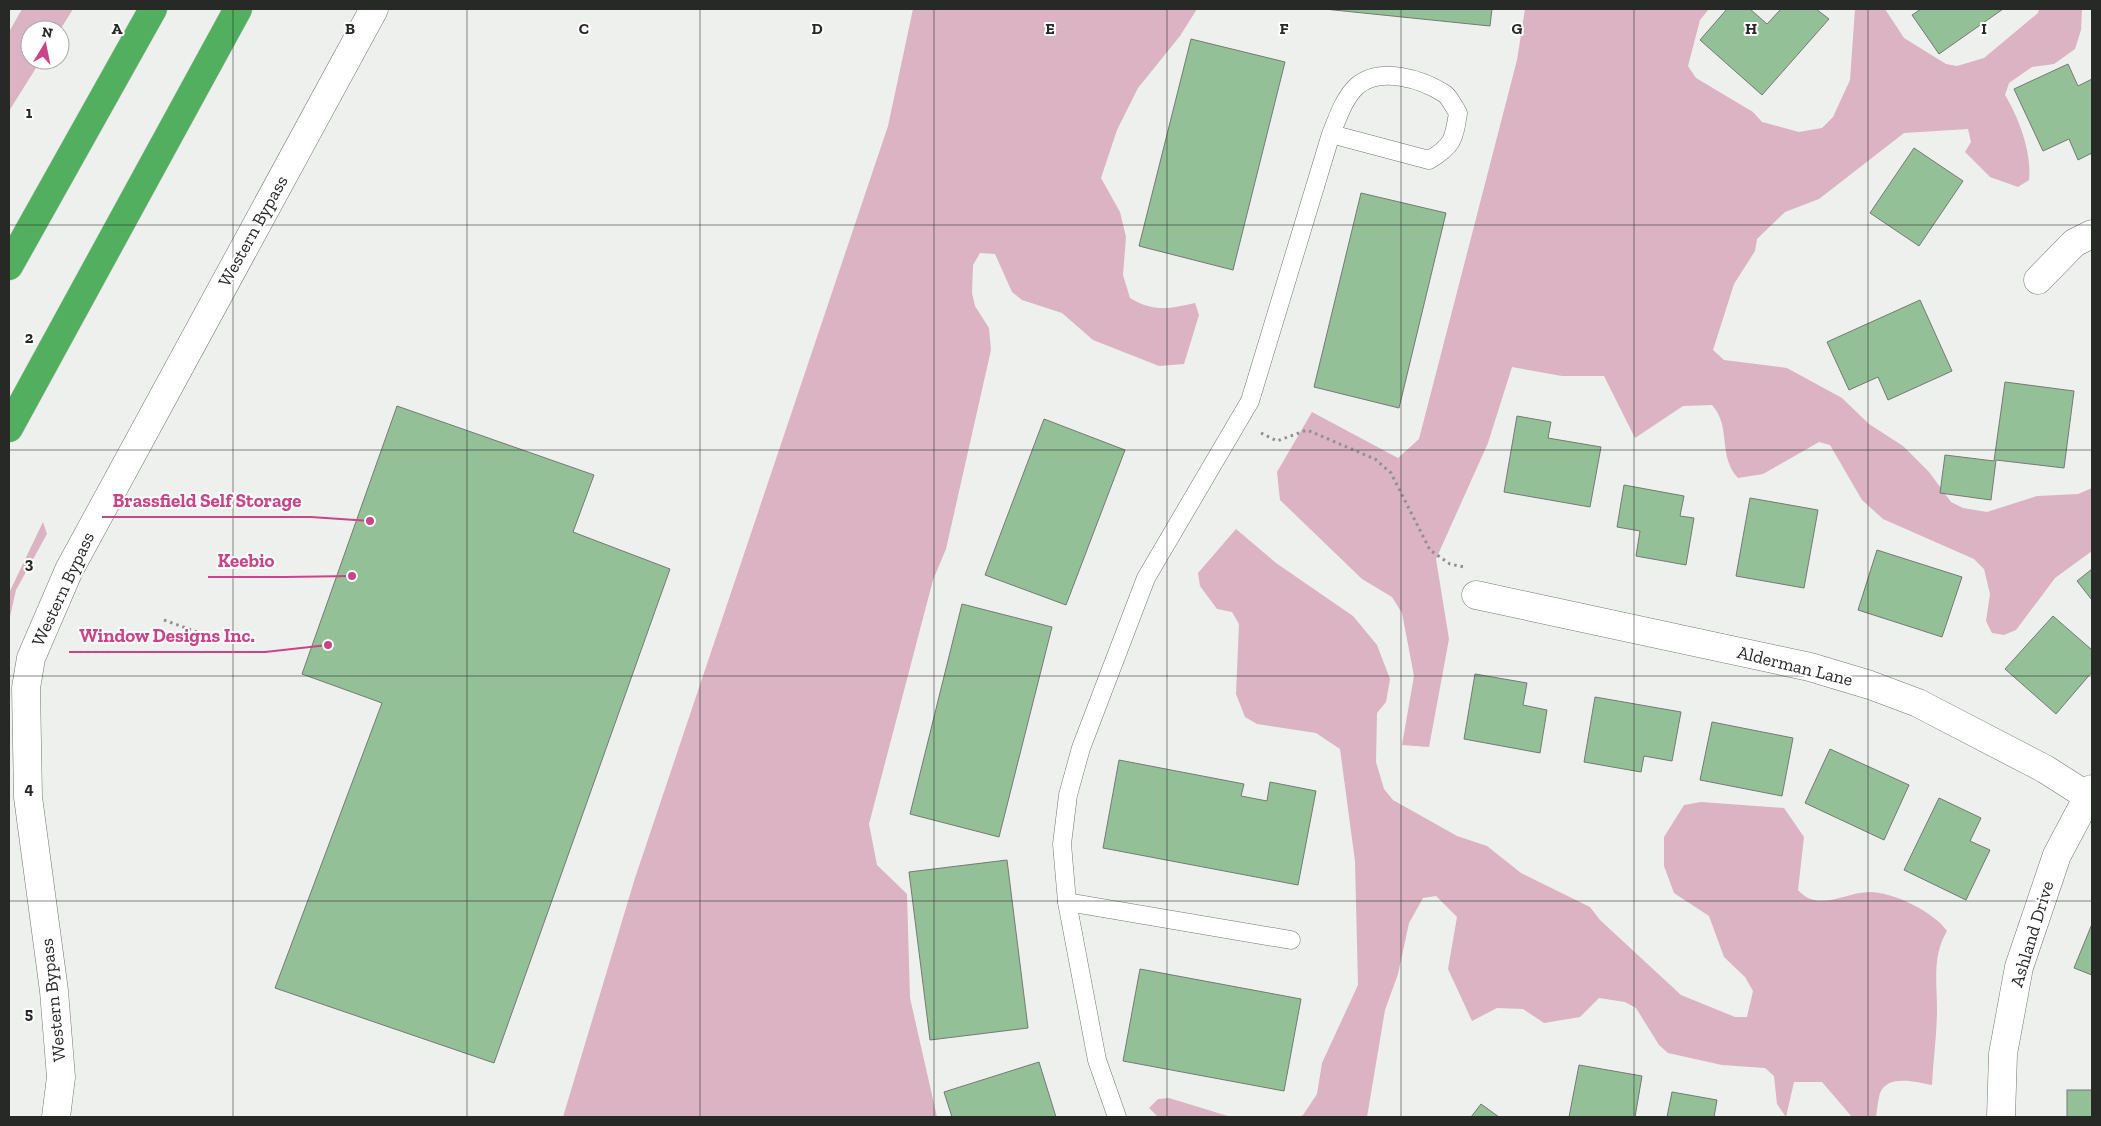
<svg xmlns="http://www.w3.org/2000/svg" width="2101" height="1126" font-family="'Zilla Slab',serif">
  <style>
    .green { fill: #dbb3c2 }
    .building { fill: #93c096; stroke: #767976 }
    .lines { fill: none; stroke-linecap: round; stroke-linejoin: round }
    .lane-casing { stroke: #737673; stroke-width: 19 }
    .street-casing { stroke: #737673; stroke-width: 29 }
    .secondary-casing { stroke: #737673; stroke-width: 29 }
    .highway-casing { stroke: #cbcccb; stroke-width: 29 }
    .path { stroke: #8e918e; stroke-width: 3; stroke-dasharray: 2.5 4; stroke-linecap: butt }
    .lane { stroke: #fff; stroke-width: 18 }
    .street { stroke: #fff; stroke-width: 28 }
    .secondary { stroke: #fff; stroke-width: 28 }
    .highway { stroke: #51af5f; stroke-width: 28 }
    .grid { fill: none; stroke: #272927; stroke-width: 1; stroke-opacity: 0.55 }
    .labels { text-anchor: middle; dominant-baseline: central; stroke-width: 4; stroke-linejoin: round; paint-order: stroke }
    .street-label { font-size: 18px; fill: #272927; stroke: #fff }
    .grid-label { font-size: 16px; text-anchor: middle; font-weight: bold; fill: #272927; stroke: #fff; stroke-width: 4; stroke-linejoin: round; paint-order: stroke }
    .leader { fill: none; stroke: #ca4587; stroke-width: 2 }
    .callout-dot { fill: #ca4587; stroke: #fff; stroke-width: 2 }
    .callout-label { font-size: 19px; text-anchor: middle; font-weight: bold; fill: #ca4587; stroke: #fff; stroke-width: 4; stroke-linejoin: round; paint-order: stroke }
  </style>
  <rect width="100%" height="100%" fill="#edf0ed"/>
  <g class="green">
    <polygon points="22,9 73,9 60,30 30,30 30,60 41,60 9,111 9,32"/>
    <path d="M913,9H1197L1180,36L1138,88L1117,130L1101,178L1120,212L1126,237L1123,275L1130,298C1153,312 1169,309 1195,303L1199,315L1184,364L1159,366L1093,340L1062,313L1022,300L1012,292L995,254L980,253L973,265L972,293L975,306L989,328L991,350L946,549L933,580L869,824L877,865L907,894L910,998L937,1117H563L635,878L888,126Z"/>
    <path d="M1525,9H1709L1700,20L1688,66L1696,78L1753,112L1762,122L1799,132L1822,128L1833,117L1850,80L1855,9H1885L1904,38L1946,64L1957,66L1984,58L2038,13L2039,9H2082L2081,30L2075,49L2054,64L2032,67L2009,83L2005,95C2019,118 2032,153 2029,180L2018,187L1990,177L1965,152L1971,142L1968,129L1904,133L1819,199L1785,212L1757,239L1755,251L1734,284L1713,350L1724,360L1787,368L1842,398L1869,424L1903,446L1929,472L1951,502L1963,508L1987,512L2037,496L2078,494L2092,488V551L2055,578L2016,630L2004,635L1992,633L1986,621L1990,594L1984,569L1974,559L1883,519L1862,500L1830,445L1819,442L1763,474L1738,478C1717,455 1732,427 1712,405L1683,406L1635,438L1604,376H1562L1512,367L1488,443L1436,559L1449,639L1429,747L1402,745L1414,676L1402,613L1392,597L1362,579L1280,500L1277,472L1312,412L1398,458L1419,439L1517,60Z"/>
    <polygon points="43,522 47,534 16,590 9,621 9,593"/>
    <path d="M1236,529L1276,563L1353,616L1377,645L1390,679L1386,702L1377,713L1376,762L1384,789L1393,800L1457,836L1487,846L1521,873L1590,907L1600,920L1681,995L1735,1017H1747L1753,991L1745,977L1724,957L1709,916L1674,893L1664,866V837L1684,805L1701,802L1784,808L1804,837L1798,890C1818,913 1845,892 1870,892C1893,892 1934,912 1947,931C1932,956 1937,982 1937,1010C1937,1035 1933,1060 1932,1085C1916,1082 1888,1074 1880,1093C1878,1100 1877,1110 1876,1117H1852L1822,1082H1794L1786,1117L1777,1104L1774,1076L1765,1068L1722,1065L1668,1053L1659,1045L1636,1008L1625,1002L1599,998L1580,1017L1544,1023L1523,1009L1497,1008L1472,1021L1448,969L1457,917L1436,896L1423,898L1409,923L1398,974L1385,1010L1367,1117H1299L1303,1115L1317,1094L1322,1063L1358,985L1355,861L1340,749L1316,733L1257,724L1245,717L1236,694L1239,624L1232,612L1217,609L1200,586L1198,573Z"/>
    <polygon points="1169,1098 1231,1117 1158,1117 1149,1108 1158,1099"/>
  </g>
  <g class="building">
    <polygon points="1324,9 1492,9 1490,26"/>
    <polygon points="1727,9 1750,9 1767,24 1781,9 1816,9 1829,19 1762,95 1700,40"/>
    <polygon points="1921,9 2003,9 1939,54 1912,15"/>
    <polygon points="1191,39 1285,62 1233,270 1139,246"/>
    <polygon points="2068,64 2078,86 2092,79 2092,153 2078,160 2069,139 2043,151 2014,89"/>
    <polygon points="1914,148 1963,181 1919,246 1870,213"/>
    <polygon points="1361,193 1446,213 1399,408 1314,387"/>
    <polygon points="1920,300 1952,371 1888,400 1878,377 1849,390 1827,342"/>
    <polygon points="2005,382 2074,391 2064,468 1996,460 1991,500 1940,493 1945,455 1994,461"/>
    <polygon points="397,406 594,475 573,532 670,569 494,1063 275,988 382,703 302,674"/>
    <polygon points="1517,416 1551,422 1548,438 1601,447 1590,507 1504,492"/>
    <polygon points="1044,419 1125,450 1066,605 985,575"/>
    <polygon points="1624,485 1684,496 1680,516 1694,518 1686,565 1636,556 1640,531 1617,527"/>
    <polygon points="1750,498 1818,510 1804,588 1736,576"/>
    <polygon points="1877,550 1962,577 1942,637 1858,610"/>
    <polygon points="2092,569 2092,600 2077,581"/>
    <polygon points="962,604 1052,627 999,837 910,814"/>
    <polygon points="2053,616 2092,650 2092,672 2056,714 2005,669"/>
    <polygon points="1475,674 1527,683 1523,705 1547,710 1540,753 1464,739"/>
    <polygon points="1595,697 1681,712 1672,761 1644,756 1641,772 1584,762"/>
    <polygon points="1712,722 1793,738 1782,796 1700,780"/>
    <polygon points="1830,749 1909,785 1884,840 1805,803"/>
    <polygon points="1119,760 1244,784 1241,796 1267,801 1270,782 1316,791 1298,885 1103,848"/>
    <polygon points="1939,798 1981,818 1970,841 1990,850 1966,900 1904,870"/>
    <polygon points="1007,860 1028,1028 930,1040 909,872"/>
    <polygon points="2092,924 2092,975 2074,968"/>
    <polygon points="1140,969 1301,999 1284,1091 1123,1061"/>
    <polygon points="1039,1062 1056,1117 952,1117 944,1092"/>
    <polygon points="1579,1065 1642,1076 1635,1117 1569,1117"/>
    <rect x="2067" y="1090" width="25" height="27"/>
    <polygon points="1672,1092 1717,1100 1714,1117 1667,1117"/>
    <polygon points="1481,1104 1499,1117 1471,1117"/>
  </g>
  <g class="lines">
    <g class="lane-casing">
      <g id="lane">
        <polyline points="1067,902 1291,940"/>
        <path d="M1117,1117L1097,1060L1067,902L1062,844L1068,795L1081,748L1146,578L1250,401L1331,134C1338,117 1344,98 1357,86C1380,66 1422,79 1445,94C1450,98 1454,107 1458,113C1454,139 1453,146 1429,160L1331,134"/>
      </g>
    </g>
    <g class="street-casing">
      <g id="street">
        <polyline points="2038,280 2074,243 2092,234"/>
        <polyline points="1476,595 1810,667 1870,685 1918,703 2045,769 2092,799"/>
        <polyline points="2001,1117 2003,1054 2019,967 2057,855 2092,789"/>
      </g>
    </g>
    <g class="secondary-casing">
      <polyline id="secondary" points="56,1117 61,1077 54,991 28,797 26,688 31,658 69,570 374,9"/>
    </g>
    <g class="highway-casing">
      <g id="highway">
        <polyline points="9,266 153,9"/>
        <polyline points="9,428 238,9"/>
      </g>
    </g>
    <g class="path">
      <polyline points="1261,433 1277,441 1307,430 1375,459 1391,473 1430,550 1450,564 1464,567"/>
      <polyline points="164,620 197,632"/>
    </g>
    <use href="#lane" class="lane"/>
    <use href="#street" class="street"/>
    <use href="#secondary" class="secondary"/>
    <use href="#highway" class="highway"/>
  </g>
  <path class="grid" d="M233,9V1117M467,9V1117M700,9V1117M934,9V1117M1167,9V1117M1401,9V1117M1634,9V1117M1868,9V1117M9,225H2092M9,450H2092M9,676H2092M9,901H2092"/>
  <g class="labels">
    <g class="street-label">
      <text transform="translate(253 231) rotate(-61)">Western Bypass</text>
      <text transform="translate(63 589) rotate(-65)">Western Bypass</text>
      <text transform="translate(1795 666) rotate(14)">Alderman Lane</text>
      <text transform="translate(2032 934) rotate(-73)">Ashland Drive</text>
      <text transform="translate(53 1000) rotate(-96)">Western Bypass</text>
    </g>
  </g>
  <g class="grid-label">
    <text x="117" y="34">A</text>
    <text x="350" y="34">B</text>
    <text x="584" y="34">C</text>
    <text x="817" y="34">D</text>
    <text x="1050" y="34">E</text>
    <text x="1284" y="34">F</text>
    <text x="1517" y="34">G</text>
    <text x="1751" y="34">H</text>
    <text x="1984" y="34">I</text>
    <text x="29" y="118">1</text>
    <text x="29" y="343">2</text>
    <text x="29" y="569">3</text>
    <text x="29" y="794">4</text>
    <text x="29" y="1019">5</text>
  </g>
  <path class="leader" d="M370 521L311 517H102M352 576L285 577H208M328 645L265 652H69"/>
  <g class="callout-dot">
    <circle cx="370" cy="521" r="5"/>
    <circle cx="352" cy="576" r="5"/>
    <circle cx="328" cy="645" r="5"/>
  </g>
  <g class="callout-label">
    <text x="207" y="507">Brassfield Self Storage</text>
    <text x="246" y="567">Keebio</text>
    <text x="167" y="642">Window Designs Inc.</text>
  </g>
  <rect width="2101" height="1126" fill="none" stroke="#272927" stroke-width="20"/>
  <g transform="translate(45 45) rotate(10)"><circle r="24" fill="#ffffff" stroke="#a9a9a9"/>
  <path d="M0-4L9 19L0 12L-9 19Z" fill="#ca4587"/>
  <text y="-8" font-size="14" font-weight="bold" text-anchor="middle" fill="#272927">N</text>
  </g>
</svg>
